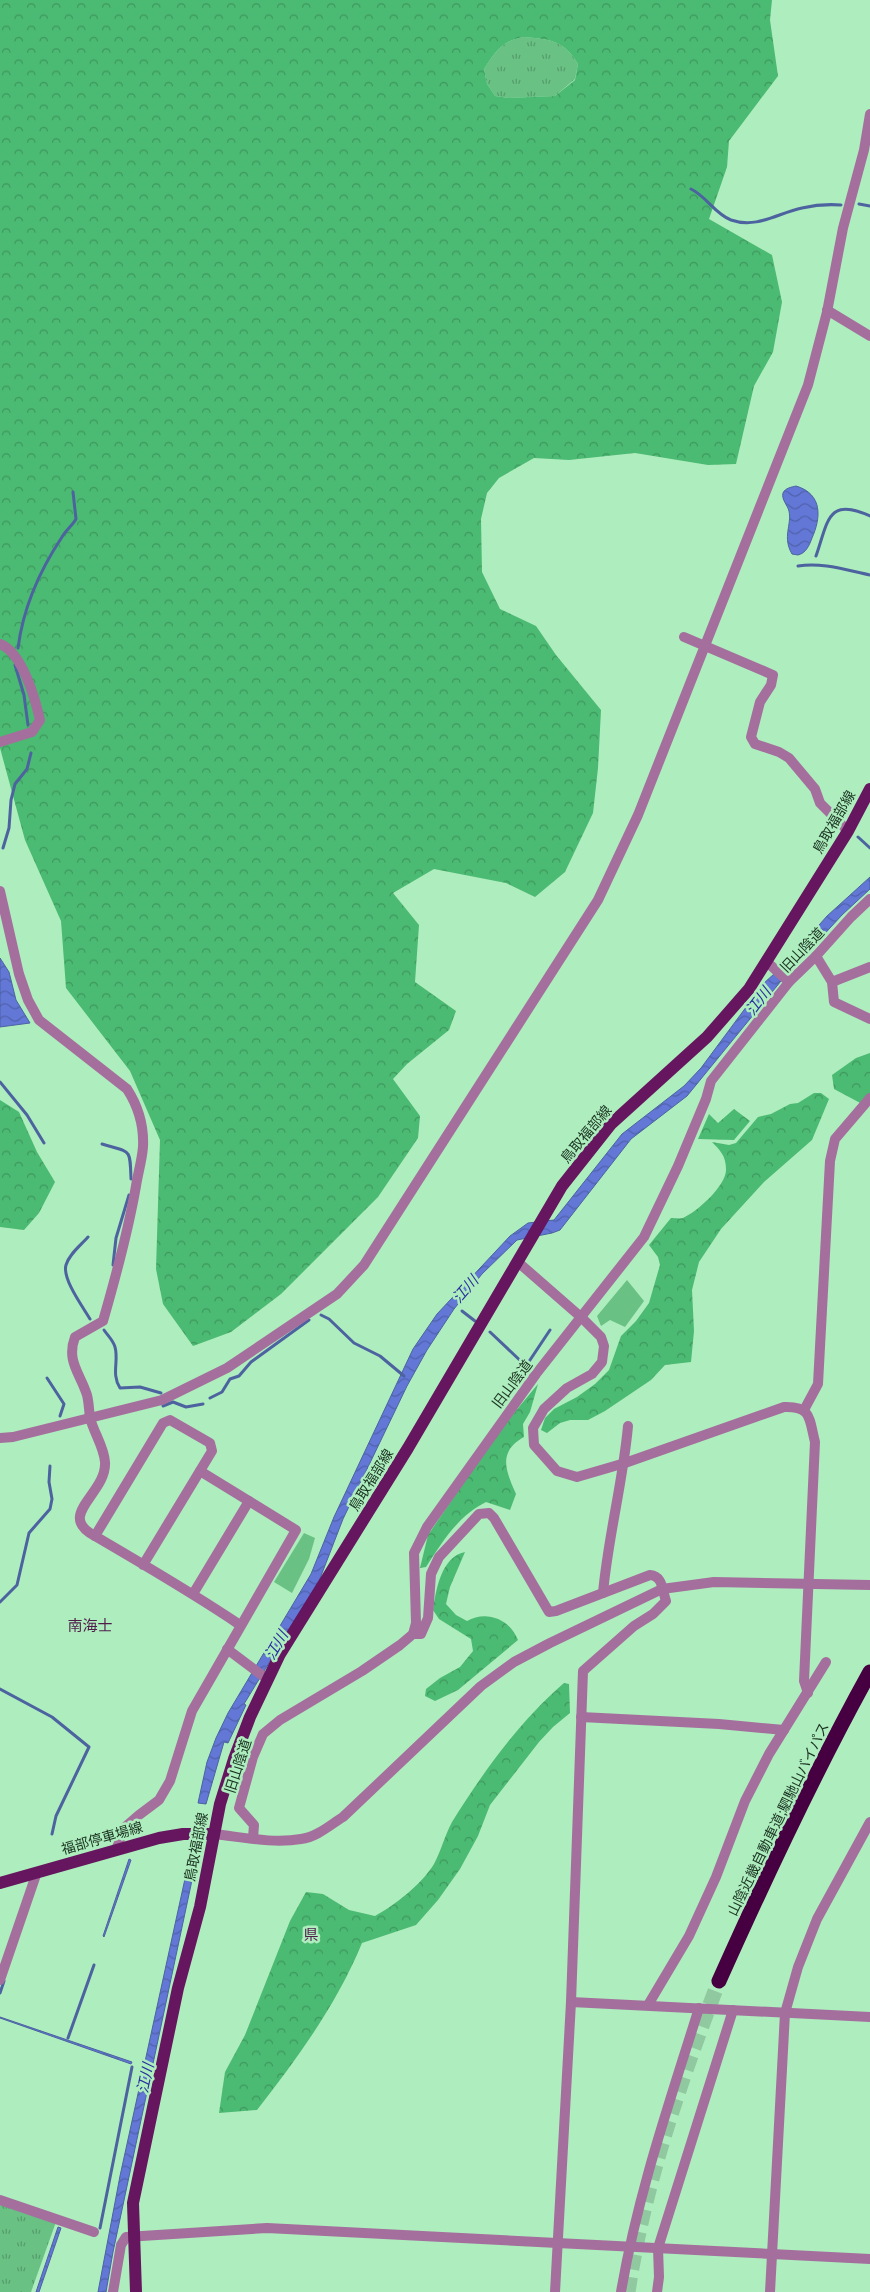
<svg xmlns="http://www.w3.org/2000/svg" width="870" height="2292" font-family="'PT Sans','Noto Sans JP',sans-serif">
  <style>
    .grass { fill: url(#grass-tufts) }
    .forest { fill: url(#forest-crowns); fill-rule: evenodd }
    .green { fill: #69c184 }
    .water { fill: url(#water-waves); stroke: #4c63a0 }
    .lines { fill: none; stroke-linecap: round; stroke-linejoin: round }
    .stream { stroke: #4c63a0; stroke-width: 3 }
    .highway-tunnel { stroke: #90c89f; stroke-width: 15; stroke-dasharray: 15 8; stroke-linecap: butt }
    .minor { stroke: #a56f9d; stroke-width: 10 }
    .major { stroke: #65165e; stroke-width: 12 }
    .highway { stroke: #460041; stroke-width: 15 }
    .labels { text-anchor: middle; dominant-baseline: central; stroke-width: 5; stroke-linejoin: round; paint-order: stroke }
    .street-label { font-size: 14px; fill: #1a3321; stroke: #aeedbe }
    .water-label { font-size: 15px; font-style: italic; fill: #29309f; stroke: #aeedbe }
    .neighbourhood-label { font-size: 15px; fill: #501c4a; stroke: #aeedbe }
  </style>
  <defs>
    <pattern id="grass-tufts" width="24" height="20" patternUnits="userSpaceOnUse" patternTransform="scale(1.25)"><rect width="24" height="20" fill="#69c184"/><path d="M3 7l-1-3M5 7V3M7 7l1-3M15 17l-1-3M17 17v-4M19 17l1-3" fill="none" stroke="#569d6c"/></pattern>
    <pattern id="forest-crowns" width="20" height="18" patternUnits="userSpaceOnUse" patternTransform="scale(1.25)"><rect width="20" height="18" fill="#4bba72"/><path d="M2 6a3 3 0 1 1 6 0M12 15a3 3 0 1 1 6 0" fill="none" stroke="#3e985d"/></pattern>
    <pattern id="water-waves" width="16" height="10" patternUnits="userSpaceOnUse" patternTransform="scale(1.25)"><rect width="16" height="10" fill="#6277d6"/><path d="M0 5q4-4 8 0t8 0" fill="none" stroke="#5062ad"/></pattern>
  </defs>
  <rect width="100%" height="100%" fill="#aeedbe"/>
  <g class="grass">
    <path d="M523,37C549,39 564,40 578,64L575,79L555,96L508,98L495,96L487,84L484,69C495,52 502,41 523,37Z"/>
    <polygon points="0,2203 56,2222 31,2292 0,2292"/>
  </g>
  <g class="forest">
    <path d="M0,0H772L770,20L778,76L729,141L727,167L709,219L772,255L782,302L773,352L754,386L736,464L708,465L635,453L569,460L534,458L499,478L487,493L481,519L482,572L500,609L536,626L556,655L601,710L598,768L593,813L565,872L535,897L506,883L434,869L393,893L419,925L415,982L456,1011L449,1030L407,1064L393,1079L420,1116L418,1138L378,1197L281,1294L231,1332L193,1346L163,1304L156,1269L160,1140L130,1071L66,988L61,921L25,840L0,748ZM523,37C549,39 564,40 578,64L575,80L555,96L508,98L495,96L487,84L484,69C495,52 502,41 523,37Z"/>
    <polygon points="870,1053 870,1103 864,1105 834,1089 832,1075 856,1058"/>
    <path d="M814,1093H821L829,1099L812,1140L764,1182L721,1229L699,1262L692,1290L694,1331L691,1362L665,1365L651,1380L605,1411L588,1420H570L560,1423L547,1433L541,1430L545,1418L554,1409L577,1397L595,1384L609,1370L621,1336L636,1321L649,1303L660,1265L658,1257L649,1245L671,1218C674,1218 680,1219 683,1218C697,1212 727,1185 726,1169C726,1156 720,1150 712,1142L729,1145L736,1143L758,1117L771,1114L790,1104L798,1103Z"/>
    <polygon points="0,1100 19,1112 37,1152 55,1182 39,1213 24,1230 0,1227"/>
    <polygon points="734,1109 750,1121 734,1140 698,1139 709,1114 718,1123"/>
    <path d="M538,1384L530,1412L523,1424L524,1437C497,1452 506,1471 516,1494L510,1510L486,1502C458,1516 443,1541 426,1567L420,1568L428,1535L499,1431Z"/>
    <path d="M465,1552L450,1587L446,1604L456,1615L467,1621C486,1610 510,1619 518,1640L458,1690L435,1701L425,1696L426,1689L440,1678L460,1667L473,1651L471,1639L439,1619L433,1610C436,1590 441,1557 465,1552Z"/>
    <path d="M564,1683L569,1684L570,1713L553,1727L539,1742L490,1805L478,1836L460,1869L438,1900L416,1925L362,1943C337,2004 297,2059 257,2110L219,2113L225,2072L245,2035L290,1921L306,1892L323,1894L349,1910L375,1916C395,1905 421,1885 434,1864C441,1851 445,1835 452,1822C484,1771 519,1722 564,1683Z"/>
  </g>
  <g class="green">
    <polygon points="627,1280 644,1301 625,1327 610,1320 601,1326 597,1316"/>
    <polygon points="304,1533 315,1538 309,1559 292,1593 274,1582"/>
  </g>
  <g class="water">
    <path d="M796,486C823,494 821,518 812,538C809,546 806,553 798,555L792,554C782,537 792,525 789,511C788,506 781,499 783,493C785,488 792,487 796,486Z"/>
    <polygon points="870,877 870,889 842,915 781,981 687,1096 631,1139 560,1230 552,1233 517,1240 482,1274 454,1309 427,1350 407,1386 343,1519 319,1581 244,1704 246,1705 228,1743 224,1742 206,1804 198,1803 207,1762 216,1738 228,1713 311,1574 334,1517 413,1349 437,1314 510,1236 528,1223 554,1220 622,1134 684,1086 701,1068 764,983 784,965 827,916"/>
    <polygon points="0,958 9,972 16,1000 30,1023 0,1027"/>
    <polygon points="129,1859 131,1860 104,1937 103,1936"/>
    <polygon points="188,1865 195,1866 113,2252 106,2292 98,2292 120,2176"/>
    <polygon points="0,2017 132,2062 131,2064 0,2018"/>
    <polygon points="58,2227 61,2228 39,2292 36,2292"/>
  </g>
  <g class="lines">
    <g class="stream">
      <path d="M691,189C706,196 715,214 731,220C757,229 778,213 802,208C815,205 828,204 841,205"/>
      <polyline points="859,204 870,206"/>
      <path d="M816,556C828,522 827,496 870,516"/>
      <path d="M798,566C822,562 846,570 870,575"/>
      <path d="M18,648C23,609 40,570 62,537C66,530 72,526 76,519L73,492"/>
      <polyline points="15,665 24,695 28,725"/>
      <polyline points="858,837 870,848"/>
      <polyline points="3,848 9,828 11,800 15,784 27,769 31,753"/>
      <polyline points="0,1082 27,1115 44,1143"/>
      <path d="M102,1144C131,1153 130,1147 131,1179"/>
      <path d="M88,1237C81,1245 69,1254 66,1265C62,1279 83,1307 90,1319"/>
      <polyline points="113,1265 116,1238 129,1195"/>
      <polyline points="462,1311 475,1321"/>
      <polyline points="321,1315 329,1319 354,1343 380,1356 404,1376"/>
      <path d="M104,1330C108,1336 113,1340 115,1347C119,1361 111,1374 120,1388L140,1387L161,1393"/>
      <polyline points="490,1332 526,1366 550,1330"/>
      <polyline points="47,1378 64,1404 60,1416"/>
      <polyline points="210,1398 222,1392 230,1379 239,1376 251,1362 309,1320"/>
      <polyline points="163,1406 173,1402 186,1407 203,1404"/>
      <polyline points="0,1602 17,1585 29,1533 50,1509 52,1499 49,1482 50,1466"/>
      <polyline points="0,1689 52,1717 89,1747 56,1816 52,1834"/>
      <polyline points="0,1993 4,1981"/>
      <polyline points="68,2038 94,1965"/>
      <polyline points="100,2228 132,2067"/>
    </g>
    <path class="highway-tunnel" d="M628,2292C644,2185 680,2082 719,1981"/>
    <g class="minor">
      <polyline points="827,310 870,336"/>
      <polyline points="684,637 773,675 771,685 760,702 751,737 755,744 779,752 789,758 815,789 820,803 848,831"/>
      <path d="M0,644C22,652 35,698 40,720L32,732L0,742"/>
      <path d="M0,891L19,974L28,1000L39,1020L127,1089C138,1106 144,1127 143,1147C142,1160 138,1173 136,1186C128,1232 116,1276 103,1321L75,1337C66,1361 80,1373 87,1395C89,1403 89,1411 90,1418C94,1433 104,1447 105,1462C107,1494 55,1515 95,1536"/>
      <polyline points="816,956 832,982 834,1002 870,1019"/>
      <polyline points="767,962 789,982"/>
      <polyline points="832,982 870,967"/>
      <path d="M519,1263L582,1318L601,1337L604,1346L602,1362L592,1374L567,1388L544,1409L533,1428L534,1445L557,1471L577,1477L625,1463L784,1407C812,1406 809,1419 815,1442L804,1681L808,1693"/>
      <polyline points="804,1410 818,1384 830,1161 835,1139 870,1098"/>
      <polyline points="0,1438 13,1437 162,1400 227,1368 337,1294 364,1265 598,900 638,815 808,385 827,312 843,228 864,150 870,114"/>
      <path d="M143,1565L212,1451L210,1443L170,1420L163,1423L95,1536C144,1565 193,1593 240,1625"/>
      <path d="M603,1593C608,1537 623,1482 628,1426"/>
      <polyline points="193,1594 249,1501"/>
      <path d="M413,1634H421L428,1618L431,1574L439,1557L479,1514L489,1513L494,1518L549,1612L556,1611L650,1575C663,1576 662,1590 666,1601L653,1614L634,1626L583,1671L571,2002L555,2292"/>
      <polyline points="227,1649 267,1679"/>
      <polyline points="581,1717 719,1724 784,1730"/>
      <path d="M214,1834C242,1837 273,1844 301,1839C317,1837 330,1825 343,1817L481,1686L514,1662L550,1643L662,1589L714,1582L870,1585"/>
      <polyline points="253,1838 254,1825 239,1808 253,1757 263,1734 280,1720 362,1671 400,1645 413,1634 416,1623 414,1553 427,1527 536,1374 644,1237 678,1166 706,1099 711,1081 789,982 816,956 851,917 870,899"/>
      <polyline points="116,1850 124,1828 139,1815 159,1800 170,1781 192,1711 296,1530 200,1471"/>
      <polyline points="0,1980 37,1872"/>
      <polyline points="571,2002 870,2017"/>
      <polyline points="648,2005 689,1936 716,1877 745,1801 769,1754 826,1662"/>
      <polyline points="0,2200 94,2232"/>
      <polyline points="113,2292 121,2245 126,2237 267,2228 870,2259"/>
      <path d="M621,2292C638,2193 669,2104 699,2008"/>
      <polyline points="657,2292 659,2277 658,2248 733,2010"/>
      <polyline points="770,2292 785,2013 798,1967 817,1919 870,1822"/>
    </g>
    <g class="major">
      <polyline points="0,1883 159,1838 183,1834 214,1834"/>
      <polyline points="136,2292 133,2203 178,1988 200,1907 220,1804 234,1759 250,1717 280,1654 408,1448 562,1186 611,1124 707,1037 749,989 848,831 870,789"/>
    </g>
    <path class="highway" d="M719,1981C766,1876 814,1773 870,1672"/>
  </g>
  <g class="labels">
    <g class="street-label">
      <text transform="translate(834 822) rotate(-60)">鳥取福部線</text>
      <text transform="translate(802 950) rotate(-46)">旧山陰道</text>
      <text transform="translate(586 1134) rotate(-50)">鳥取福部線</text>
      <text transform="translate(512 1384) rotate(-53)">旧山陰道</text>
      <text transform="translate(371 1480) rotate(-58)">鳥取福部線</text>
      <text transform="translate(238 1766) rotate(-72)">旧山陰道</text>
      <text transform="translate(778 1819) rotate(-64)">山陰近畿自動車道;駟馳山バイパス</text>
      <text transform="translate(102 1838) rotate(-16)">福部停車場線</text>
      <text transform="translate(196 1847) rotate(-79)">鳥取福部線</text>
    </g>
    <g class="water-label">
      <text transform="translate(758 1001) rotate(-53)">江川</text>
      <text transform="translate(465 1289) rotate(-49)">江川</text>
      <text transform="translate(276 1645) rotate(-60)">江川</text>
      <text transform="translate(145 2078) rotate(-78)">江川</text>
    </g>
    <g class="neighbourhood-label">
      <text x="90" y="1625">南海士</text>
      <text x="311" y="1934">県</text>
    </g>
  </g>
</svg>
